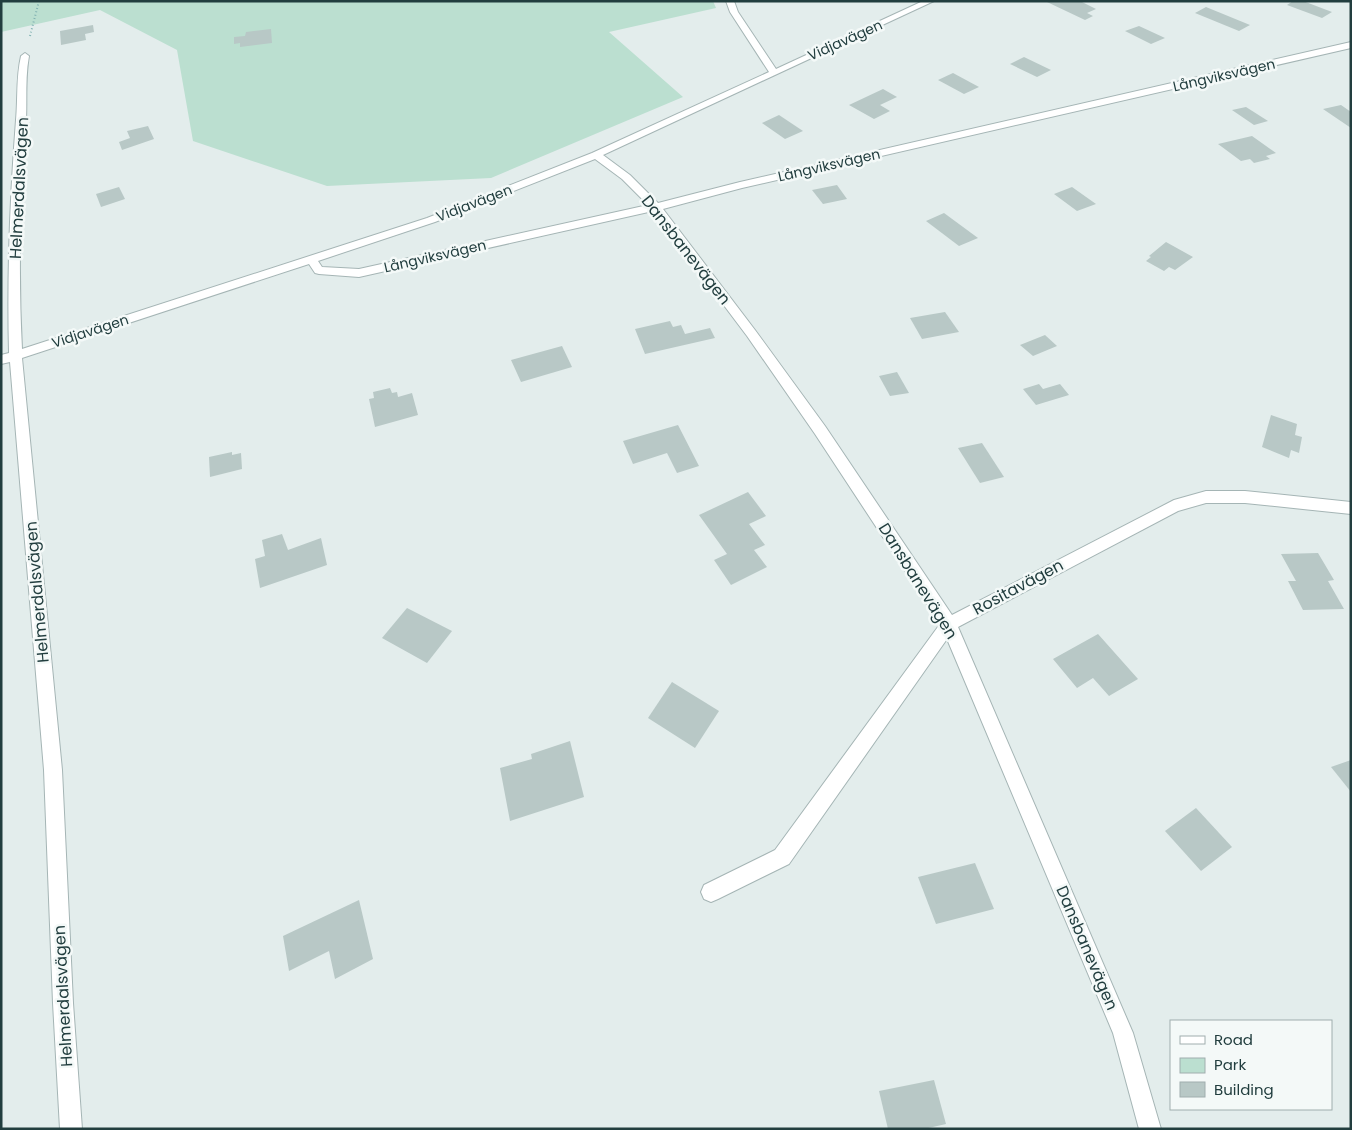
<svg xmlns="http://www.w3.org/2000/svg" width="1352" height="1130" font-family="Poppins,sans-serif">
  <style>
    .green { fill: #bbdfd0 }
    .building { fill: #b8c8c6 }
    .lines { fill: none; stroke-linecap: round; stroke-linejoin: round }
    .minor-casing { stroke: #a5b5b5; stroke-width: 2 }
    .path { stroke: #82b2b2; stroke-width: 2; stroke-dasharray: 1 2.5; stroke-linecap: butt }
    .minor { fill: #fff; fill-rule: evenodd }
    .labels { text-anchor: middle; dominant-baseline: central; stroke-width: 5; stroke-linejoin: round; paint-order: stroke }
    .far-street-label { font-size: 14px; fill: #223e3f; stroke: #f4f9f8 }
    .street-label { font-size: 16px; fill: #223e3f; stroke: #f4f9f8 }
  </style>
  <rect width="100%" height="100%" fill="#e3edec"/>
  <polygon class="green" points="1,1 713,1 716,8 609,32 683,97 491,178 327,186 193,141 177,50 100,10 1,32"/>
  <g class="building">
    <polygon points="1050,1 1080,1 1096,9 1087,13 1093,16 1085,20 1047,2"/>
    <polygon points="1293,1 1303,1 1332,12 1322,18 1287,5"/>
    <polygon points="1206,7 1250,25 1239,31 1195,13"/>
    <polygon points="93,25 94,32 85,34 86,40 61,45 60,31"/>
    <polygon points="1139,26 1165,38 1151,44 1125,31"/>
    <polygon points="271,29 272,43 240,47 240,43 234,44 234,37 245,36 246,32"/>
    <polygon points="1024,57 1051,70 1037,77 1010,64"/>
    <polygon points="953,73 979,87 964,94 938,80"/>
    <polygon points="883,89 897,97 880,105 890,111 874,119 849,105"/>
    <polygon points="1341,105 1351,112 1351,128 1323,109"/>
    <polygon points="1246,107 1268,121 1254,125 1232,110"/>
    <polygon points="779,115 803,131 785,139 762,123"/>
    <polygon points="148,126 154,139 122,150 119,142 130,138 127,131"/>
    <polygon points="1252,136 1276,153 1266,156 1270,159 1254,163 1250,159 1241,161 1218,144"/>
    <polygon points="837,185 847,199 823,204 812,190"/>
    <polygon points="119,187 125,199 101,207 96,194"/>
    <polygon points="1072,187 1096,204 1077,211 1054,194"/>
    <polygon points="944,213 978,238 959,246 926,221"/>
    <polygon points="1166,242 1193,257 1175,270 1169,267 1164,271 1146,261 1151,257 1149,256"/>
    <polygon points="945,312 959,332 922,339 910,318"/>
    <polygon points="670,321 673,327 681,325 685,334 710,328 715,338 645,354 635,329"/>
    <polygon points="1045,335 1057,346 1033,356 1020,345"/>
    <polygon points="562,346 572,367 521,382 511,360"/>
    <polygon points="897,372 909,393 890,396 879,376"/>
    <polygon points="1039,384 1043,389 1060,384 1069,395 1036,405 1023,389"/>
    <polygon points="390,388 392,393 397,392 398,397 412,393 418,415 375,427 369,399 374,398 373,392"/>
    <polygon points="1271,415 1297,424 1295,435 1302,437 1299,453 1291,450 1289,458 1262,447"/>
    <polygon points="678,425 699,466 677,473 667,453 633,464 623,441"/>
    <polygon points="982,443 1004,477 980,483 958,448"/>
    <polygon points="232,452 232,455 241,453 242,469 210,477 209,457"/>
    <polygon points="748,492 766,516 749,524 765,545 754,550 767,567 731,585 714,560 727,554 699,515"/>
    <polygon points="282,534 288,550 321,538 327,565 260,588 255,559 265,556 262,540"/>
    <polygon points="1318,553 1334,580 1328,581 1344,609 1303,610 1288,581 1296,581 1281,554"/>
    <polygon points="407,608 452,631 427,663 382,638"/>
    <polygon points="1098,634 1138,679 1109,696 1093,678 1077,688 1053,659"/>
    <polygon points="672,682 719,711 695,748 648,718"/>
    <polygon points="570,741 584,797 510,821 500,768 532,759 531,754"/>
    <polygon points="1351,760 1351,792 1331,767"/>
    <polygon points="1196,808 1232,847 1201,871 1165,831"/>
    <polygon points="975,863 994,909 936,924 918,877"/>
    <polygon points="359,900 373,959 335,979 329,951 289,971 283,936"/>
    <polygon points="934,1080 946,1124 924,1129 888,1129 879,1091"/>
  </g>
  <g class="lines">
    <g class="minor-casing">
      <path id="minor" d="M726,1H734L738,12L776,69L923,1H934L603,155L630,175L658,203L740,182L1351,42V48L742,188L663,209L755,330L825,426L952,615L1174,500L1206,491H1245L1351,502V514L1245,503H1206L1178,511L958,627L1133,1033L1161,1129H1139L1113,1033L947,639L789,864L718,899L711,902L704,899L701,892L704,885L775,850L940,624L815,434L747,336L653,211L359,277L319,274L315,273L309,264L22,358L62,770L73,1003L82,1129H60L53,1003L44,770L10,362L1,364V355L9,353C7,276 10,197 16,120C18,99 16,77 21,56L25,53L29,56C25,77 27,99 26,120C20,196 18,273 22,349L427,218L592,153L769,72L730,12ZM595,159L622,179L648,205L359,269L322,267L318,261L435,222Z"/>
    </g>
    <polyline class="path" points="30,36 39,1"/>
    <use href="#minor" class="minor"/>
  </g>
  <g class="labels">
    <g class="far-street-label">
      <text transform="translate(845 40) rotate(-24)">Vidjavägen</text>
      <text transform="translate(1224 75) rotate(-13)">Långviksvägen</text>
      <text transform="translate(829 165) rotate(-13)">Långviksvägen</text>
      <text transform="translate(474 203) rotate(-21)">Vidjavägen</text>
      <text transform="translate(435 256) rotate(-13)">Långviksvägen</text>
      <text transform="translate(90 331) rotate(-18)">Vidjavägen</text>
    </g>
    <g class="street-label">
      <text transform="translate(19 188) rotate(-87)">Helmerdalsvägen</text>
      <text transform="translate(686 250) rotate(52)">Dansbanevägen</text>
      <text transform="translate(918 581) rotate(58)">Dansbanevägen</text>
      <text transform="translate(1018 587) rotate(-28)">Rositavägen</text>
      <text transform="translate(37 592) rotate(-95)">Helmerdalsvägen</text>
      <text transform="translate(1087 948) rotate(67)">Dansbanevägen</text>
      <text transform="translate(63 996) rotate(-93)">Helmerdalsvägen</text>
    </g>
  </g>
  <rect width="1352" height="1130" fill="none" stroke="#223e3f" stroke-width="5"/>
  <rect x="1170" y="1020" width="162" height="90" fill="#f4f9f8" stroke="#a0aeae"/>
  <rect x="1180" y="1036" width="25" height="8" fill="#ffffff" stroke="#a0aeae"/>
  <text x="1214" y="1045" font-size="15" fill="#223e3f">Road</text>
  <rect x="1180" y="1058" width="25" height="15" fill="#bbdfd0" stroke="#a0aeae"/>
  <text x="1214" y="1070" font-size="15" fill="#223e3f">Park</text>
  <rect x="1180" y="1082" width="25" height="15" fill="#b8c8c6" stroke="#a0aeae"/>
  <text x="1214" y="1095" font-size="15" fill="#223e3f">Building</text>
</svg>
